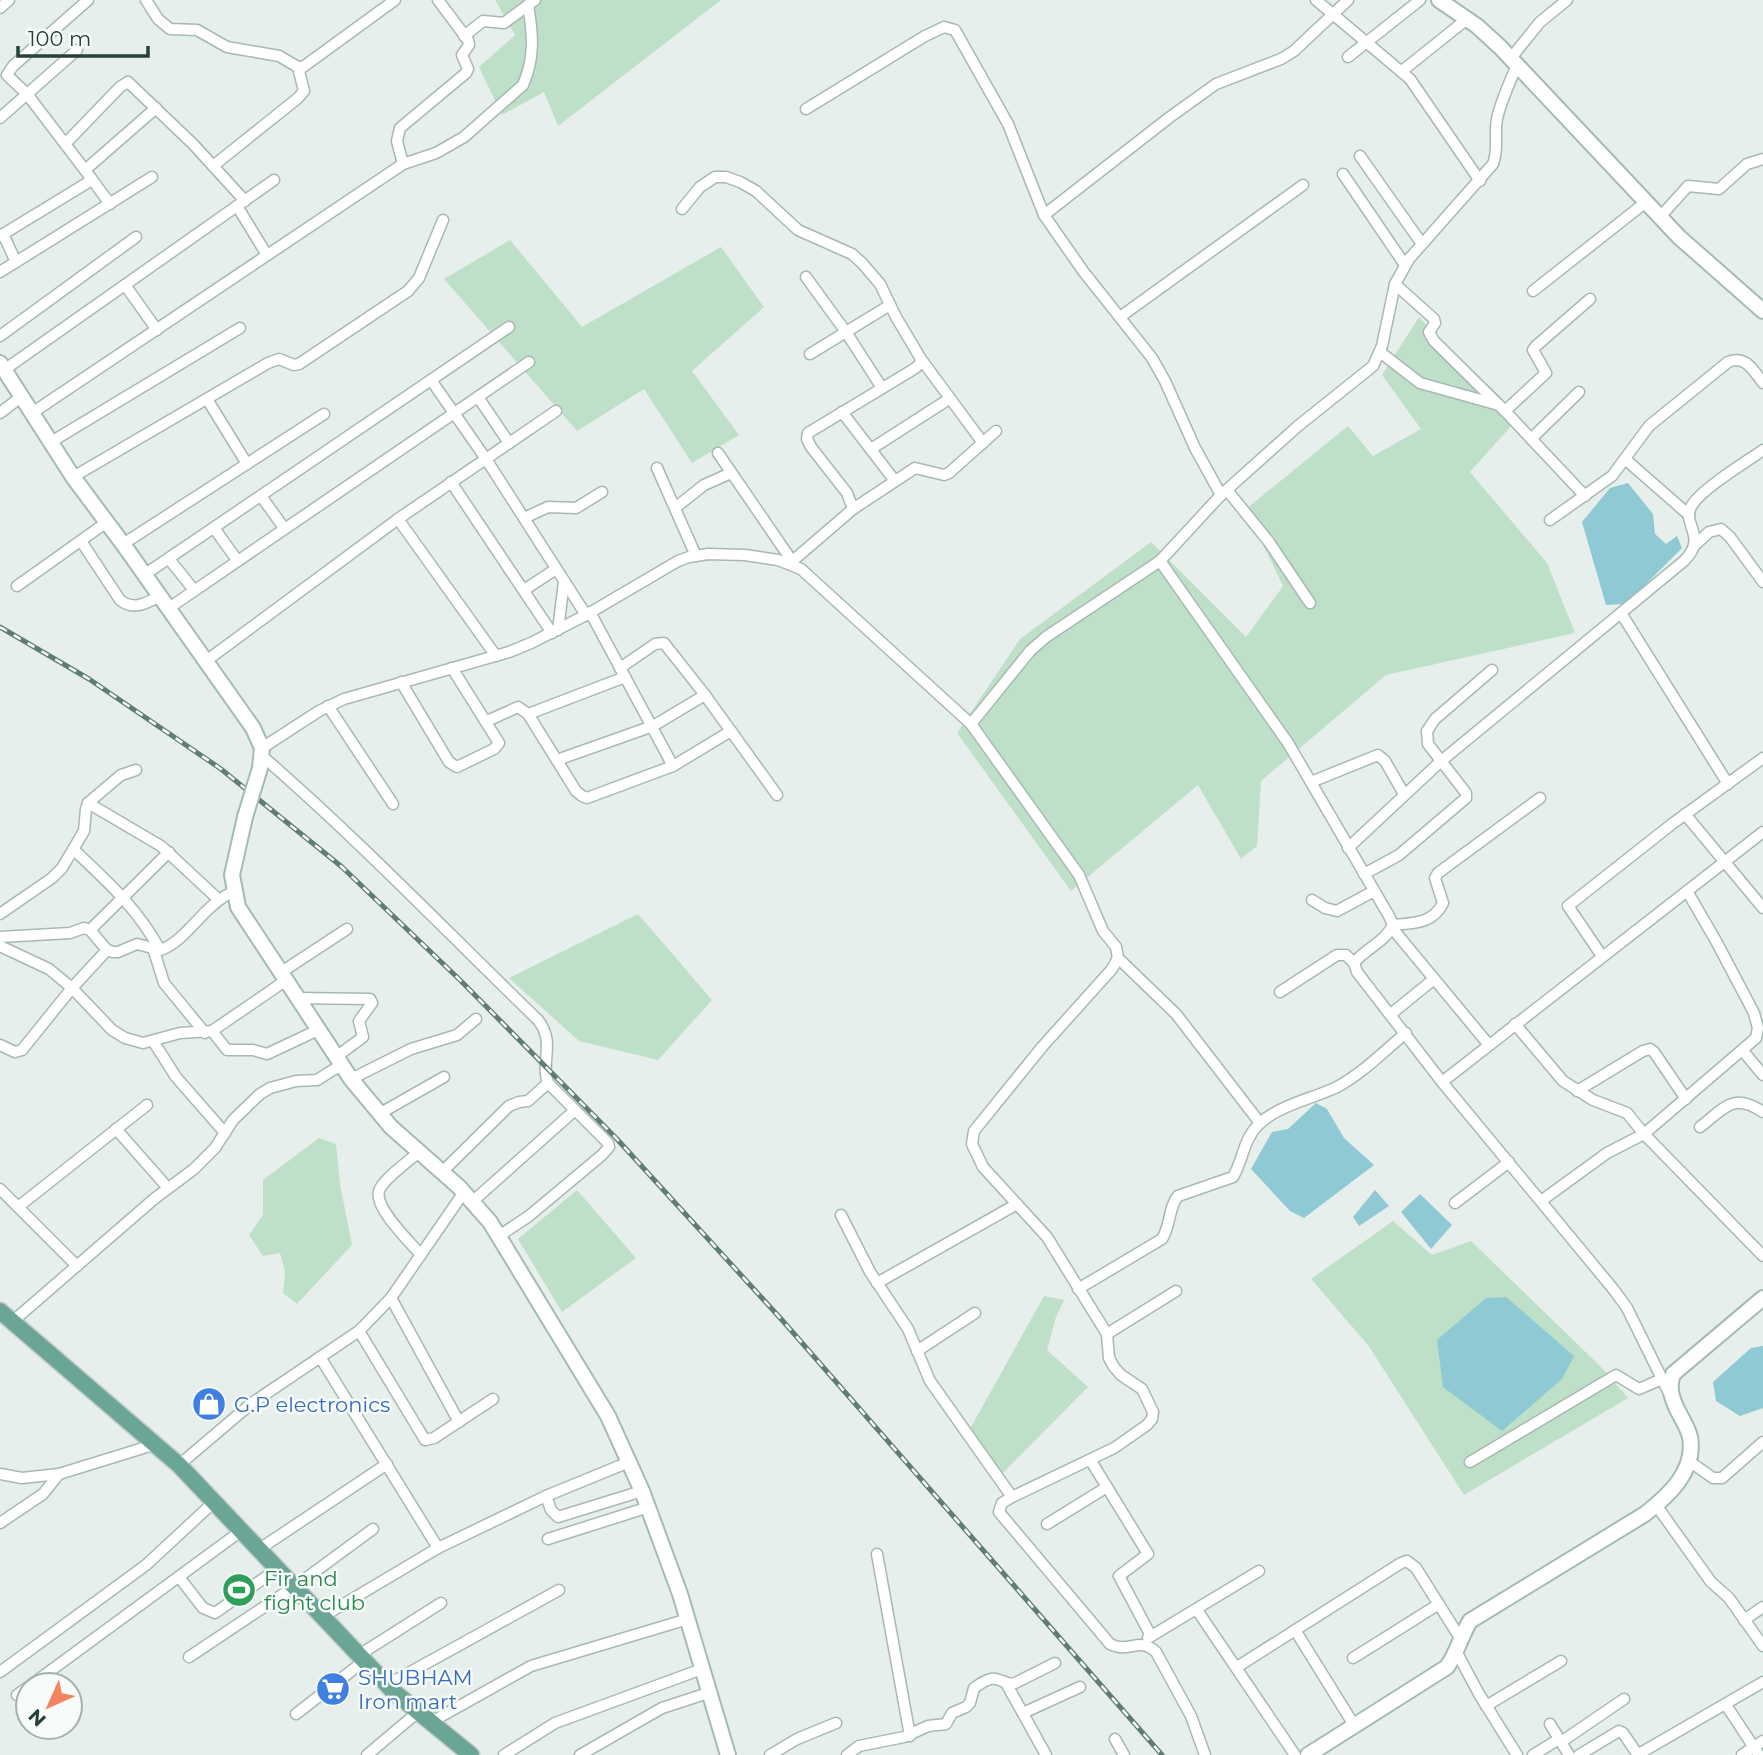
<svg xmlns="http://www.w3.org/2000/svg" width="1763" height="1755" font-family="Montserrat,sans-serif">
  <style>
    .green { fill: #bfe0c8 }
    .water { fill: #8ec9d4 }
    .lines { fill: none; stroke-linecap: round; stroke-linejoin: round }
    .street-casing { stroke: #a8b8b2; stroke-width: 13 }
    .secondary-casing { stroke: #a4bbb3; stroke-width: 18 }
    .primary-casing { stroke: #c2cac8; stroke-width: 19 }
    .street { stroke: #fff; stroke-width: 10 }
    .secondary { stroke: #fff; stroke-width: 14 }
    .primary { stroke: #6aa596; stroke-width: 16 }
    .rail-casing { stroke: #5f7d75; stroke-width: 5 }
    .rail { stroke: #f7fbf9; stroke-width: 2.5; stroke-dasharray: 8; stroke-linecap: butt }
    .secondary-bridge-casing { stroke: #a4bbb3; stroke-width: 18; stroke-linecap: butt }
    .secondary-bridge { stroke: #fff; stroke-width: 14 }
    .labels { text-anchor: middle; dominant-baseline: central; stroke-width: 5; stroke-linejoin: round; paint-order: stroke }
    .shop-label { font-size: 21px; fill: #366cbe; stroke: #f7fbf9; text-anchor: start }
    .leisure-label { font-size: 21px; fill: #27864d; stroke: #f7fbf9; text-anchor: start }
  </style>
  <rect width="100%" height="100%" fill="#e6efeb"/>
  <g class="green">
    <polygon points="495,0 721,0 558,126 544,92 502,115 479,67 515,35"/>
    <polygon points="510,240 582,327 721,247 764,307 692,371 739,435 692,463 644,389 577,431 444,279"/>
    <polygon points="1419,317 1513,424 1470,472 1547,563 1575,633 1386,675 1261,781 1257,846 1241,859 1198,785 1071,891 957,733 1020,639 1151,542 1246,637 1283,586 1246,509 1348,426 1373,456 1421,429 1382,375"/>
    <polygon points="638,914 712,1000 658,1060 579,1041 509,978"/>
    <polygon points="319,1138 336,1144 340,1184 352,1245 297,1304 283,1293 285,1272 280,1253 263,1256 249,1235 263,1215 263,1180"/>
    <polygon points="577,1190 636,1258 562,1312 518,1239"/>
    <polygon points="1393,1221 1432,1255 1471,1241 1600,1366 1628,1398 1464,1495 1368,1345 1311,1279"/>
    <polygon points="1044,1296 1064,1300 1056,1317 1047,1350 1088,1387 1002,1474 973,1441 971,1427"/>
  </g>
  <g class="water">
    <polygon points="1628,483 1653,514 1655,534 1666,544 1677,536 1682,548 1626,604 1606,605 1582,522 1610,488"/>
    <polygon points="1316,1103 1327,1109 1344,1138 1374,1165 1304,1218 1290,1211 1251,1169 1272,1132 1288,1129"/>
    <polygon points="1375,1190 1389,1206 1359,1226 1353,1217"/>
    <polygon points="1420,1194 1452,1225 1431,1249 1401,1212"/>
    <polygon points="1506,1297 1574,1356 1562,1379 1502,1431 1443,1387 1437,1340 1486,1298"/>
    <polygon points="1763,1346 1763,1408 1740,1416 1716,1401 1713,1382 1751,1348"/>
  </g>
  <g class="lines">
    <g class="street-casing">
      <g id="street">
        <polyline points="146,0 158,19 170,29 197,30 227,47 279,56 298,67 303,67 395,0"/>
        <polyline points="1316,0 1410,79 1480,181"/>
        <polyline points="0,8 9,0"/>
        <polyline points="464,36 483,21 504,23 535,0"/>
        <polyline points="1348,57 1420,0"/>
        <polyline points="1511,58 1540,22 1567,0"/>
        <polyline points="1402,71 1467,19"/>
        <polyline points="806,109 925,36 944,27 955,30 1008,124 1044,215 1083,271 1152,358 1165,381 1195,448 1221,495"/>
        <polyline points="0,118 77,50"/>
        <polyline points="65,144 120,87 128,82 193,144 245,201"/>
        <polyline points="1360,156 1422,244"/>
        <polyline points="403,164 397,141 400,128 466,73 468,69 462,55 469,45 468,40 438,0"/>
        <polyline points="213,166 298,98 304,91 298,67"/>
        <polyline points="85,170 156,108"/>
        <polyline points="1343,174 1405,265"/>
        <polyline points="91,178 110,204"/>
        <polyline points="237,206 267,255"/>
        <polyline points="682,209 700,187 715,177 726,177 740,182 756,191 798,230 852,254 862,263 880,284 896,317 921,359 920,364 914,369 808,433 807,439 811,447 847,493 853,509 789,564"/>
        <polyline points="1044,215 1170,117 1216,84 1281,59 1294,51 1348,0"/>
        <polyline points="1660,217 1688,186 1719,189 1747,164 1763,159"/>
        <polyline points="3,234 16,262"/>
        <polyline points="0,236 87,183 91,178 27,94 7,75 13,66 88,0"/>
        <polyline points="0,272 152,177"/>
        <polyline points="806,277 846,332 882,388"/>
        <polyline points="1395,284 1434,319 1435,323 1429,332 1434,341 1505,411 1585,496"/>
        <polyline points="125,285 157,330"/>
        <polyline points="1533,291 1646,202"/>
        <polyline points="1120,317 1303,185"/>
        <polyline points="0,336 136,237"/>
        <polyline points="1380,352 1420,383 1499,405"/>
        <polyline points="810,354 890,305"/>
        <polyline points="921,359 983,443"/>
        <polyline points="4,370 274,180"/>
        <polyline points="431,380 486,459 586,615"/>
        <polyline points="478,397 509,443"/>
        <polyline points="207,399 247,464"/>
        <polyline points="1505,411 1546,373 1533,350 1536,346 1590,299"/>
        <polyline points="842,412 895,481"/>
        <polyline points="0,413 22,396"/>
        <path d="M32,413L403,164L436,153L464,137L523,85C535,58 533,34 528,5"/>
        <polyline points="1531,439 1579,392"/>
        <polyline points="51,442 240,328"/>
        <polyline points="871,449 949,399"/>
        <polyline points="718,453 792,561"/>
        <polyline points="1625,459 1689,515"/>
        <polyline points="657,468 696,556"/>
        <polyline points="73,477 268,363 279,359 294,365 299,364 408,291 419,278 443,220"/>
        <polyline points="451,482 552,633"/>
        <polyline points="1227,490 1269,542 1310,603"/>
        <polyline points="261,496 284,528"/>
        <polyline points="675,508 704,485 731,473"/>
        <polyline points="853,509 915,468 944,475 949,473 996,431"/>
        <polyline points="524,518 548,507 576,508 602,492"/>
        <path d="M1550,520L1612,476L1649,426L1728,362C1746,355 1753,370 1763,383"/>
        <polyline points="214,528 237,560"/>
        <path d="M81,541L120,600C134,611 146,603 160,596"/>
        <polyline points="123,544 324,414"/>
        <polyline points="1695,545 1709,532 1721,529 1730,537 1763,582"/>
        <polyline points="169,559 194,590"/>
        <path d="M1160,561L1288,743L1389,916L1393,925C1385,942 1365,949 1354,963L1357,972L1442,1082L1614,1290L1627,1308L1669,1393"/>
        <polyline points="144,575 509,327"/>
        <polyline points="17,586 107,522"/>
        <polyline points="524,590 556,569"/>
        <polyline points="169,608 529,362"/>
        <polyline points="590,612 673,766"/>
        <polyline points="1621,613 1728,784"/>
        <polyline points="558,630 564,582"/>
        <polyline points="496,656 398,519 556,411"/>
        <polyline points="206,661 398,519"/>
        <polyline points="620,668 655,644 664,643 705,695 777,795"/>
        <polyline points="401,682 449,762 457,767 494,749 499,743 452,668"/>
        <polyline points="328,706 393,804"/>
        <polyline points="528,714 576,791 582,796 587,798 673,766 731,731"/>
        <polyline points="487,721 518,707 528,714 531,713 625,677"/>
        <path d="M971,724L1030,651L1046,637L1160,561L1221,495L1298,426L1373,366L1382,346L1395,284L1409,259L1493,164C1499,149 1494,134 1497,119C1501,100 1510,82 1517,65"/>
        <path d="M262,748L319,711L344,699L509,652L531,643L586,615L678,561L689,557L708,554L745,555L778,560L801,569L971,724L1079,875L1103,931L1116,947L1118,958L1112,969L1042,1047L974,1131L972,1144L983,1167L1047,1237L1107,1334L1109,1358L1114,1367L1121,1375L1142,1389L1153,1412L1152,1419L1147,1425L1114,1448L1012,1497L1002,1503L999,1512L1110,1644C1129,1654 1139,1636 1156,1652L1191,1716L1205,1755"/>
        <path d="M261,755C358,839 446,931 538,1020C556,1043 540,1061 548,1083L608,1143L609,1147L602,1155L529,1216L499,1236"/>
        <polyline points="557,760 653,726 705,695"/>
        <polyline points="1311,782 1378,755 1385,761 1404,794"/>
        <polyline points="88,803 161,846 218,899"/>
        <polyline points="1685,814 1763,908"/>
        <path d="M1348,848L1440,762L1684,561C1709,536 1680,524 1692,505C1703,488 1746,462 1763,450"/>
        <path d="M74,850C108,882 137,908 160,950"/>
        <polyline points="1364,874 1399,855 1466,798 1466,793 1428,744 1427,731 1435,719 1492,670"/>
        <polyline points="1312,900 1325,908 1337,911 1374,891"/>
        <polyline points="0,914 52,878 62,868 84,831 86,809 88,803 121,775 136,770"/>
        <path d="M1393,925C1413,923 1433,924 1443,903L1435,878L1438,873L1540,798"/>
        <polyline points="1392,928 1489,1045"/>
        <polyline points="90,930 169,852"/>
        <path d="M0,937L70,933L84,928L90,930L107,950L113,952H118L137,944L160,950C186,942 204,904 233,892"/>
        <polyline points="0,946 49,969 72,988 112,1030 125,1038 143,1043 180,1033 212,1031 285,981"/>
        <polyline points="153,948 164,983 205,1033"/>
        <polyline points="1602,956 1568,906 1672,824 1763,758"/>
        <polyline points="1118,958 1176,1014 1260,1123"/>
        <polyline points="280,973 347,929"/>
        <polyline points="1280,992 1337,955 1346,955 1354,963"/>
        <polyline points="296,998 370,999 372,1003 359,1021 363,1037 336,1057"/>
        <polyline points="1391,1014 1434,979"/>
        <polyline points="1515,1024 1563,1081 1593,1100 1627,1113 1644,1134 1763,1256"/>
        <polyline points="212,1031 227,1050 253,1050 267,1054 318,1030"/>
        <polyline points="153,1041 176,1077 225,1133"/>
        <polyline points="0,1045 15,1052 22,1050 72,988 107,950"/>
        <polyline points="1743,1051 1763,1075"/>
        <polyline points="351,1079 411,1049 457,1035 476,1019"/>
        <polyline points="1442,1082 1763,832"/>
        <polyline points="1577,1091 1643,1051 1650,1049 1654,1052 1686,1099"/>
        <polyline points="379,1114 444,1077"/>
        <path d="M1700,1127C1725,1108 1732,1092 1763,1112"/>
        <polyline points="116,1129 168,1188"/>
        <path d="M419,1152C409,1161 382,1180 379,1191C374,1208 410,1242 421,1255"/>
        <polyline points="441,1173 509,1106 519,1102 528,1101 548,1083"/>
        <polyline points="0,1189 77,1266"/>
        <polyline points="1541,1201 1607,1153 1644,1134 1756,1038 1758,1028 1754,1013 1716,941 1687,891"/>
        <polyline points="472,1202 574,1111"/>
        <polyline points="1455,1203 1509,1162"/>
        <polyline points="18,1207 147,1105"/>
        <polyline points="841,1215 870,1272 908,1329 930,1381 1012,1497"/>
        <polyline points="877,1283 1017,1204"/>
        <path d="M1078,1289L1162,1239C1171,1225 1168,1208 1178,1196L1233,1177C1244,1159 1242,1141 1259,1124C1279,1105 1312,1099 1337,1087C1363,1073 1384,1051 1406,1033"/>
        <polyline points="391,1298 459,1422"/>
        <polyline points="12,1322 154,1199 194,1169 215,1148 233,1120 260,1094 270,1088 296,1081 317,1080 341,1065"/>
        <polyline points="359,1331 425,1440 434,1438 493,1399"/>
        <polyline points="1107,1334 1176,1291"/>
        <polyline points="917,1351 975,1313"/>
        <polyline points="320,1357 438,1548"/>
        <polyline points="1091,1461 1148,1554 1119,1576 1151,1636"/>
        <polyline points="1689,1461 1713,1478 1722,1478 1763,1442"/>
        <polyline points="1470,1462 1616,1375 1639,1389 1662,1379"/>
        <polyline points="179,1465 252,1403 359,1331 391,1298 464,1192"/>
        <polyline points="0,1474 22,1478 59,1474 153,1445"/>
        <polyline points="546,1496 551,1510 558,1517 642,1491"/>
        <polyline points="1656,1505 1711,1582 1729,1598 1763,1646"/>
        <polyline points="0,1523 43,1494 59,1474"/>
        <polyline points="1047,1524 1107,1487"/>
        <polyline points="548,1539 649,1507"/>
        <polyline points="258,1550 387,1464"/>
        <polyline points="877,1554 910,1736"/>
        <polyline points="179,1577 203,1608 215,1613 277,1569"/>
        <polyline points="1197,1610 1295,1755"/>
        <polyline points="322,1617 438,1548 546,1496 629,1462"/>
        <polyline points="1744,1620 1763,1607"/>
        <polyline points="1295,1630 1354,1725"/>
        <polyline points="1148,1638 1259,1571"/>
        <polyline points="1456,1651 1479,1694 1517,1755"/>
        <polyline points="359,1655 441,1603"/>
        <polyline points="189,1657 294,1587 373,1529"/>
        <polyline points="1353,1658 1439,1604"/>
        <polyline points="1237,1667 1401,1563 1407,1561 1416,1568 1460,1638"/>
        <polyline points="0,1672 146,1565 215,1501"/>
        <polyline points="1006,1683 1046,1755"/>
        <polyline points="31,1685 241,1531"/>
        <polyline points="387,1685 559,1590"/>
        <polyline points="17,1695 28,1687"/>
        <polyline points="1726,1705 1759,1755"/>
        <polyline points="1486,1706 1561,1661"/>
        <polyline points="1023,1713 1080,1687"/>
        <polyline points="296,1714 364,1661"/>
        <polyline points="431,1722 531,1666 688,1619"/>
        <polyline points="1550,1724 1569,1755"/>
        <polyline points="1115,1739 1124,1755"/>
        <polyline points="1561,1742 1624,1699"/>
        <polyline points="367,1755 418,1712"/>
        <polyline points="504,1755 555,1723 702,1669"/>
        <polyline points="580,1755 662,1708 708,1693"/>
        <polyline points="770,1755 797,1739 836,1723"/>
        <path d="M847,1755L859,1746L904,1737L928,1726L946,1724L952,1713L966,1707L970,1703L974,1688C990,1677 992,1676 1010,1684L1015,1683L1055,1663"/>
        <polyline points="1533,1755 1559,1739"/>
        <polyline points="1579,1755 1619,1731 1623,1733 1638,1755"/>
        <polyline points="1637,1755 1763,1682"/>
        <polyline points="1742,1755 1763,1741"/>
      </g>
    </g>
    <g class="secondary-casing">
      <g id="secondary">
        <polyline points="1439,0 1477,26 1500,47 1679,237 1763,311"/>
        <polyline points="0,363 73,477 123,544 253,728 262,748 260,768"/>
        <polyline points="245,817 232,875 238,907 351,1079 391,1127 459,1187 490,1222 608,1416 642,1491 680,1594 728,1755"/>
        <path d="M1308,1755L1447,1667C1457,1653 1461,1636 1470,1621L1645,1514C1669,1495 1696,1471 1690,1437C1688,1428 1682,1419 1678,1411C1672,1399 1668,1388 1673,1374L1763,1298"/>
      </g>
    </g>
    <g class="primary-casing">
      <polyline id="primary" points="0,1311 179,1465 394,1692 471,1755"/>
    </g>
    <use href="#street" class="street"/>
    <use href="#secondary" class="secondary"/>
    <use href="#primary" class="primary"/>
    <g class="rail-casing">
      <polyline id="rail" points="0,627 89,679 221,769 342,867 461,981 616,1138 782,1320 1162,1755"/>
    </g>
    <use href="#rail" class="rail"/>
    <g class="secondary-bridge-casing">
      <polyline id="secondary-bridge" points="245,817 260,768"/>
    </g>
    <use href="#secondary-bridge" class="secondary-bridge"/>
  </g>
  <defs>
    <g id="shop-disc" transform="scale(1.75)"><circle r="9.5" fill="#3f7fe0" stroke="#f7fbf9"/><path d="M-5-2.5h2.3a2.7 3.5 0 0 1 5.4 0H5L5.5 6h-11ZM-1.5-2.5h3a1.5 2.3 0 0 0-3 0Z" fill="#fff"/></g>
    <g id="stadium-disc" transform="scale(1.75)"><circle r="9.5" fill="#2e9e5b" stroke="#f7fbf9"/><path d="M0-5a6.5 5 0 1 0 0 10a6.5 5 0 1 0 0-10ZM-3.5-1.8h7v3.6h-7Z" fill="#fff"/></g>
    <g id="supermarket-disc" transform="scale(1.75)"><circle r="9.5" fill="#3f7fe0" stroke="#f7fbf9"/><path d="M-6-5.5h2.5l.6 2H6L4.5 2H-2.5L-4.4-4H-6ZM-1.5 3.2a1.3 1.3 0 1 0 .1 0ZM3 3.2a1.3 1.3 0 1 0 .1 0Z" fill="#fff"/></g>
  </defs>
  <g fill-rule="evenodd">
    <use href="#shop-disc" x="209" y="1404"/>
    <use href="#stadium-disc" x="239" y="1590"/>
    <use href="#supermarket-disc" x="333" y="1689"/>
  </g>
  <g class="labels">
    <g class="shop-label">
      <text x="234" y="1404">G.P electronics</text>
      <text x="358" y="1677">SHUBHAM<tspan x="358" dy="24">Iron mart</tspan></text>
    </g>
    <g class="leisure-label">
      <text x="264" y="1578">Fir and<tspan x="264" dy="24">fight club</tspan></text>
    </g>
  </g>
  <g transform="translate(49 1706) rotate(225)"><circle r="33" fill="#f7fbf9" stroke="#a3b1ad" stroke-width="2"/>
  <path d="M0-5L12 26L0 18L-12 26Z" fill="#f4845f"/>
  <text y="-10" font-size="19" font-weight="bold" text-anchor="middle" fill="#24423a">N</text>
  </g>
  <path d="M18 46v10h130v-10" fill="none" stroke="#24423a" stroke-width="3.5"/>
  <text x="28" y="46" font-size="21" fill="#24423a" stroke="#f7fbf9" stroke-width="5" paint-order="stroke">100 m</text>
</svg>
